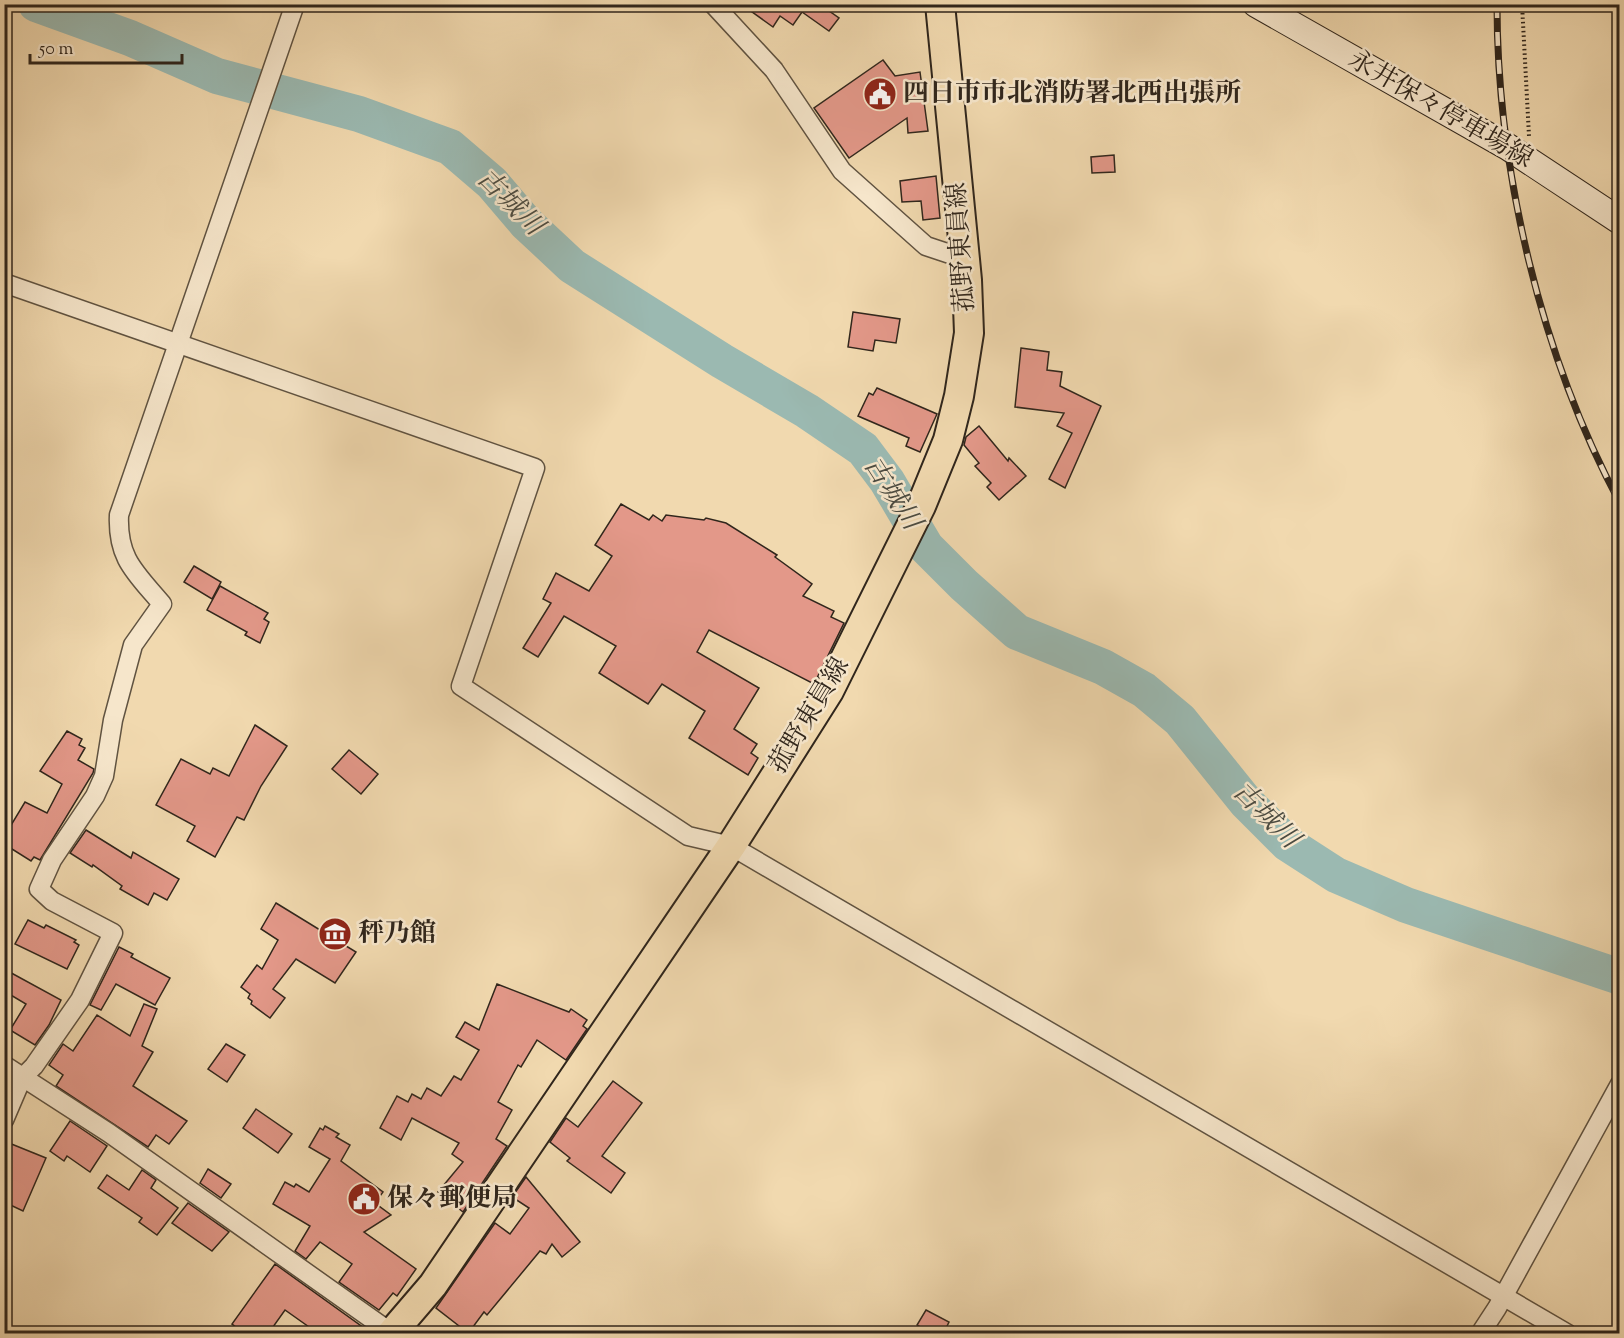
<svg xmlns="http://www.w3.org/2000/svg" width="1624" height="1338" font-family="'Sorts Mill Goudy','Noto Serif JP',serif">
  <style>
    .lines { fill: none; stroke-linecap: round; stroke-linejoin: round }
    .river { stroke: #9bb9b1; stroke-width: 36 }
    .building { fill: #e39889; stroke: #30261c; stroke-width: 1.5 }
    .minor-casing { stroke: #605341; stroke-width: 21 }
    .secondary-casing { stroke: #30261c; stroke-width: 28 }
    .primary-casing { stroke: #30261c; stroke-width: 32 }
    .path { stroke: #30261c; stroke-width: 4; stroke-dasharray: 1.5 3; stroke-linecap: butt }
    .minor { stroke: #f6e6cb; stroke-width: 18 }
    .secondary { stroke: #f6e6cb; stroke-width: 26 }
    .primary { stroke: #f1d9af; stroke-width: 28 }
    .rail-casing { stroke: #30261c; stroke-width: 7 }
    .rail { stroke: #f6e6cb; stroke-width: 4.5; stroke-dasharray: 14; stroke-linecap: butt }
    .labels { text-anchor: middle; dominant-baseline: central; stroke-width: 5; stroke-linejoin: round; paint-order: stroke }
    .poi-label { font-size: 26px; font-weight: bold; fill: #30261c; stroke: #f6e6cb; text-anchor: start }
    .street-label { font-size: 26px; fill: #30261c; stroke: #f6e6cb }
    .water-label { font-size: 27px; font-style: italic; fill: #4b4b41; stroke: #f6e6cb }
  </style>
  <rect width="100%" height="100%" fill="#f1d9af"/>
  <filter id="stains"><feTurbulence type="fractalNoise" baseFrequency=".00333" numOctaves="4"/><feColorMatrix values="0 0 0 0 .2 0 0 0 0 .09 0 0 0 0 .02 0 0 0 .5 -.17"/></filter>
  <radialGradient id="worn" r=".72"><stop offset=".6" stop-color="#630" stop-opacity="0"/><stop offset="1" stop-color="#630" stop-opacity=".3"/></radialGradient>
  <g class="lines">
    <polyline class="river" points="36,4 130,38 217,76 359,114 450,147 492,183 526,223 572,266 722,361 807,411 863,449 887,481 926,547 964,585 1017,632 1103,667 1144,690 1180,720 1246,802 1288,844 1336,875 1406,905 1620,977"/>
  </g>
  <g class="building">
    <polygon points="741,4 819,4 839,18 829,31 802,12 793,25 780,16 773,27"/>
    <polygon points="883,60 895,76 920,72 928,131 908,133 907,118 849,158 814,108"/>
    <polygon points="1114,155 1115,172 1092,173 1091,157"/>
    <polygon points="936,176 940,218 923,220 921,201 902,202 900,181"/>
    <polygon points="853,312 900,319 896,343 875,340 873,351 848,347"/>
    <polygon points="1021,348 1049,352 1047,370 1062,372 1060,386 1101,406 1065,488 1049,479 1072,433 1057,426 1064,413 1015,407"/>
    <polygon points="877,388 937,414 920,452 906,446 909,438 858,416 869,393 873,395"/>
    <polygon points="979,426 1008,461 1009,458 1026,476 999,500 987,487 991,483 975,466 979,463 964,445 966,437"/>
    <polygon points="621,504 649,520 653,515 662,521 666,515 704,520 706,518 726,523 777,555 775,557 812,584 803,596 834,611 831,617 844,623 814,684 709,630 697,652 759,688 734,729 757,744 751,753 758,758 748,775 689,738 705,711 662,684 648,704 599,673 616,646 564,616 538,657 523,648 551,603 543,599 556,573 589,591 612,556 595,545"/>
    <polygon points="194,566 221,582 212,599 184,582"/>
    <polygon points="220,586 268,613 264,619 269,622 260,643 245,635 247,632 207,610"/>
    <polygon points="255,725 287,746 261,786 244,820 237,817 215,857 187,841 195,826 156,805 181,759 210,774 213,768 229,776"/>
    <polygon points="67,731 82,739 79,745 85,748 78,760 94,769 93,773 40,860 34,857 31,861 4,844 4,823 10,827 25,802 47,813 62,784 40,771"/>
    <polygon points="349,750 378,774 361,794 332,769"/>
    <polygon points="86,830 131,858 133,852 179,879 167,900 154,893 148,905 120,889 122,886 93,865 92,867 70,853"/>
    <polygon points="276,903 356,952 335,983 296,959 273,989 285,998 270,1018 251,1004 252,1001 248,998 250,994 241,987 257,965 262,969 278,940 261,929"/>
    <polygon points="28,920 44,928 46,925 76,940 74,942 79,945 67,969 15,944"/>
    <polygon points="119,947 133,954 131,957 170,978 155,1005 116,984 101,1010 90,1005"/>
    <polygon points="4,969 61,1000 49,1025 35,1045 10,1030 26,1004 4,991"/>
    <polygon points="497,984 569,1012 571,1009 587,1020 583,1026 587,1029 566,1060 537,1040 521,1067 518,1065 498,1102 512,1110 496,1139 507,1146 463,1212 438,1192 463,1162 452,1154 459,1143 412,1118 401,1140 380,1128 397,1096 408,1102 412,1094 421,1099 427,1088 441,1096 454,1076 461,1080 479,1050 456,1037 465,1022 479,1030"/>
    <polygon points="144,1004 157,1009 142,1046 153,1052 133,1086 187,1121 169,1144 156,1135 148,1147 56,1086 63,1075 49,1065 63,1044 73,1051 97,1015 130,1036"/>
    <polygon points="226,1044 245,1055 227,1082 208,1069"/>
    <polygon points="613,1081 642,1103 602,1156 625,1173 611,1193 567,1161 570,1158 550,1142 566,1118 578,1127"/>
    <polygon points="256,1109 292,1134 278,1153 243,1128"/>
    <polygon points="70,1121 107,1146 90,1172 67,1156 64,1161 50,1151"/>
    <polygon points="325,1126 339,1134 336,1137 350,1145 341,1161 383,1192 375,1203 391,1215 364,1232 416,1269 397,1296 393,1293 379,1310 339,1282 352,1264 320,1242 306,1259 295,1251 310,1226 273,1204 285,1182 294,1187 296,1184 309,1192 330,1159 309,1147 320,1128 323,1130"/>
    <polygon points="9,1143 46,1158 23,1211 4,1202 4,1153"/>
    <polygon points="208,1169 231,1184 221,1198 200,1183"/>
    <polygon points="142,1170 156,1180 151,1188 178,1208 157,1235 139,1222 142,1218 98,1188 107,1175 129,1190"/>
    <polygon points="526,1177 580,1242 562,1257 552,1244 546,1254 540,1251 487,1315 484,1312 470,1331 465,1327 463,1329 436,1308 495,1223 510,1234 529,1208 512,1197"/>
    <polygon points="188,1203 229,1232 212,1251 172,1223"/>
    <polygon points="275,1264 364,1328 360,1334 319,1334 285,1310 268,1334 245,1334 232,1324"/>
    <polygon points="926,1310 949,1322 943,1334 932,1334 917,1325"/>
  </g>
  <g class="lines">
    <g class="minor-casing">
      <g id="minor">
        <polyline points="713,4 774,70 842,171 926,246 965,259"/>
        <polyline points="4,283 535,468 461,686 688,836 731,846 1568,1334"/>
        <polyline points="4,1065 109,1133 393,1334"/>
        <path d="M4,1120L22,1078L34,1066L80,1000L113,933L52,901L39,889L52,860L95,796L104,776L113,720L133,645L162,604C136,573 117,559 119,515L295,4"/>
        <polyline points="1480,1334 1497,1308 1620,1084"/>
      </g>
    </g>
    <g class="secondary-casing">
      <polyline id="secondary" points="1256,4 1508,147 1620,221"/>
    </g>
    <g class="primary-casing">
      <polyline id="primary" points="391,1334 433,1285 731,846 829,691 921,506 948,440 959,396 969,333 967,280 940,4"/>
    </g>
    <polyline class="path" points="1522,4 1529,136"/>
    <use href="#minor" class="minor"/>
    <use href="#secondary" class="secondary"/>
    <use href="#primary" class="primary"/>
    <g class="rail-casing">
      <path id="rail" d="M1497,4C1497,170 1541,357 1620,503"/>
    </g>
    <use href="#rail" class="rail"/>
  </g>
  <defs>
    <g id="civic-disc" transform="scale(1.725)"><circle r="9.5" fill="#8f2418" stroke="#f6e6cb"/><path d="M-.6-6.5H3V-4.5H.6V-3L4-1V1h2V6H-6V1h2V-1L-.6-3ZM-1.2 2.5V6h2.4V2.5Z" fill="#fff"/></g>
    <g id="museum-disc" transform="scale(1.725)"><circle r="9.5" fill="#8f2418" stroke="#f6e6cb"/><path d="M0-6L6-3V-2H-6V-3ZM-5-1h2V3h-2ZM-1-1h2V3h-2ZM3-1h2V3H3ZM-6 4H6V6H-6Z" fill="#fff"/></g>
  </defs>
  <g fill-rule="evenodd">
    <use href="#civic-disc" x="880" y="94"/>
    <use href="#museum-disc" x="335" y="934"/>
    <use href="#civic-disc" x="364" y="1199"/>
  </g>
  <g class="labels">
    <g class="poi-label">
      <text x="903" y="94">四日市市北消防署北西出張所</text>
      <text x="358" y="934">秤乃館</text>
      <text x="387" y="1199">保々郵便局</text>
    </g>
    <g class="street-label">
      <text transform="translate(1440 110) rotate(30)">永井保々停車場線</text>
      <text transform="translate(962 247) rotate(-94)">菰野東員線</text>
      <text transform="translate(810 716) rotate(-59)">菰野東員線</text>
    </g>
    <g class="water-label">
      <text transform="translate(509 203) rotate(45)">古城川</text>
      <text transform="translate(891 494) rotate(57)">古城川</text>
      <text transform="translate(1265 816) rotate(45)">古城川</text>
    </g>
  </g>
  <rect width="1624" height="1338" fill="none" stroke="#f1d9af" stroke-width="24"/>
  <rect x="6" y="6" width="1612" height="1326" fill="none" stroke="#30261c" stroke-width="3"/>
  <rect x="12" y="12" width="1600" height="1314" fill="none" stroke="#30261c" stroke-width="1.5"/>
  <path d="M30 54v9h152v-9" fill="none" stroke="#30261c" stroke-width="3"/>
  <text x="39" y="54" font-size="18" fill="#30261c" stroke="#f6e6cb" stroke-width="4.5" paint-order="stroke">50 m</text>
  <rect width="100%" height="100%" filter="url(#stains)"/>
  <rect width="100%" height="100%" fill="url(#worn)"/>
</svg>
